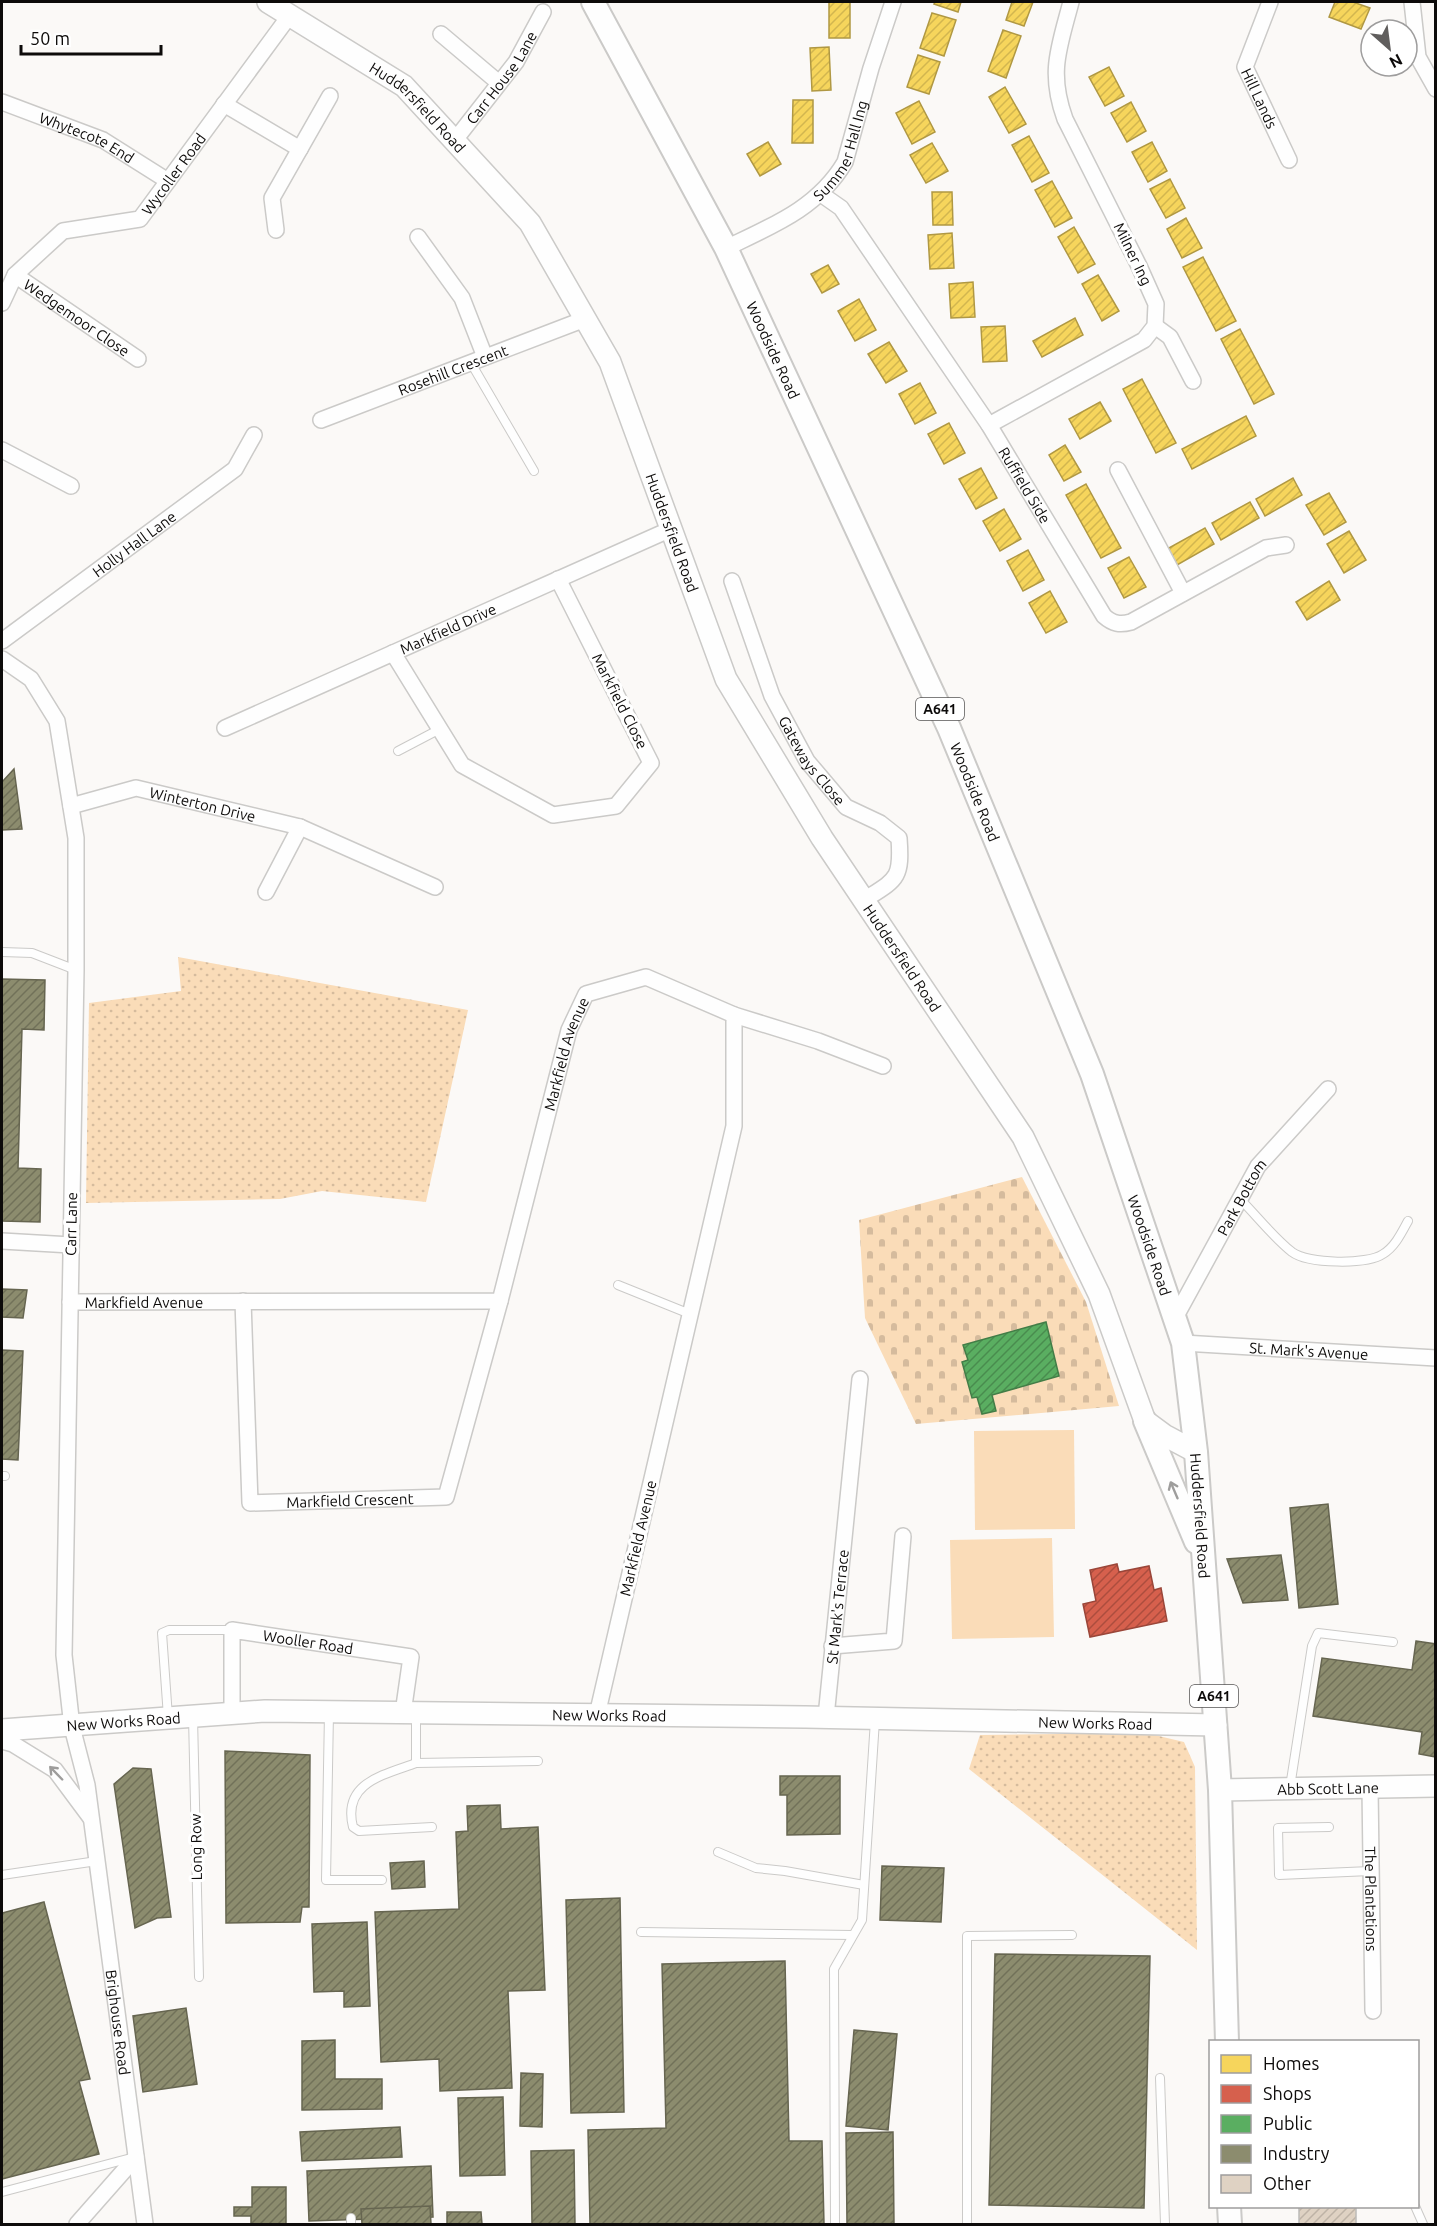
<svg xmlns="http://www.w3.org/2000/svg" width="1437" height="2226" font-family="Ubuntu,sans-serif">
  <style>
    .grass { fill: url(#grass-dots) }
    .cemetery { fill: url(#cemetery-stones) }
    .green { fill: #fadcb8 }
    .homes { fill: url(#homes-hatch); stroke: #b09843; stroke-width: 1.5 }
    .shops { fill: url(#shops-hatch); stroke: #9a4639; stroke-width: 1.5 }
    .public { fill: url(#public-hatch); stroke: #437d47; stroke-width: 1.5 }
    .industry { fill: url(#industry-hatch); stroke: #666550; stroke-width: 1.5 }
    .building { fill: url(#building-hatch); stroke: #bcbbb9; stroke-width: 1.5 }
    .lines { fill: none; stroke-linecap: round; stroke-linejoin: round }
    .lane-casing { stroke: #cbcac8; stroke-width: 10 }
    .street-casing { stroke: #cbcac8; stroke-width: 18 }
    .secondary-casing { stroke: #cbcac8; stroke-width: 24 }
    .primary-casing { stroke: #cbcac8; stroke-width: 26 }
    .lane { stroke: #fefefe; stroke-width: 8 }
    .street { stroke: #fefefe; stroke-width: 15 }
    .secondary { stroke: #fefefe; stroke-width: 21 }
    .primary { stroke: #fefefe; stroke-width: 22 }
    .oneway { stroke: #9e9d9c }
    .labels { text-anchor: middle; dominant-baseline: central; stroke-width: 6; stroke-linejoin: round; paint-order: stroke }
    .shield { fill: #fff; stroke: #565454; stroke-width: 1.5 }
    .shield-label { font-size: 14px; font-weight: bold; fill: #0d0b0a }
    .street-label { font-size: 15px; fill: #0d0b0a; stroke: #fff }
  </style>
  <defs>
    <pattern id="grass-dots" width="8" height="8" patternUnits="userSpaceOnUse" patternTransform="scale(1.5)"><rect width="8" height="8" fill="#fadcb8"/><path d="M2 2h.1M6 6h.1" fill="none" stroke="#d5bb9d" stroke-width="1.8" stroke-linecap="round"/></pattern>
    <pattern id="cemetery-stones" width="16" height="16" patternUnits="userSpaceOnUse" patternTransform="scale(1.5)"><rect width="16" height="16" fill="#fadcb8"/><path d="M2 7V4a2 2 0 0 1 4 0v3zM10 15v-3a2 2 0 0 1 4 0v3z" fill="#d5bb9d"/></pattern>
    <pattern id="homes-hatch" width="6" height="6" patternUnits="userSpaceOnUse" patternTransform="scale(1.5)"><rect width="6" height="6" fill="#f6d55c"/><path d="M-1 1l2-2M0 6l6-6M5 7l2-2" fill="none" stroke="#d2b64f"/></pattern>
    <pattern id="shops-hatch" width="6" height="6" patternUnits="userSpaceOnUse" patternTransform="scale(1.5)"><rect width="6" height="6" fill="#d6604d"/><path d="M-1 1l2-2M0 6l6-6M5 7l2-2" fill="none" stroke="#ac4d3e"/></pattern>
    <pattern id="public-hatch" width="6" height="6" patternUnits="userSpaceOnUse" patternTransform="scale(1.5)"><rect width="6" height="6" fill="#5aae61"/><path d="M-1 1l2-2M0 6l6-6M5 7l2-2" fill="none" stroke="#498c4e"/></pattern>
    <pattern id="industry-hatch" width="6" height="6" patternUnits="userSpaceOnUse" patternTransform="scale(1.5)"><rect width="6" height="6" fill="#8c8c6e"/><path d="M-1 1l2-2M0 6l6-6M5 7l2-2" fill="none" stroke="#717159"/></pattern>
    <pattern id="building-hatch" width="6" height="6" patternUnits="userSpaceOnUse" patternTransform="scale(1.5)"><rect width="6" height="6" fill="#dfd2c3"/><path d="M-1 1l2-2M0 6l6-6M5 7l2-2" fill="none" stroke="#beb3a6"/></pattern>
  </defs>
  <rect width="100%" height="100%" fill="#fbf9f7"/>
  <g class="grass">
    <polygon points="178,957 468,1010 426,1202 322,1191 280,1199 86,1203 89,1003 181,991"/>
    <polygon points="1146,1733 1184,1742 1195,1767 1197,1950 969,1769 980,1735"/>
  </g>
  <polygon class="cemetery" points="1022,1177 1086,1302 1119,1406 916,1424 865,1318 859,1220"/>
  <g class="green">
    <polygon points="1074,1430 1075,1529 975,1530 974,1431"/>
    <polygon points="1052,1538 1054,1637 952,1639 950,1540"/>
  </g>
  <g class="homes">
    <rect x="829" y="2" width="21" height="36"/>
    <polygon points="935,2 961,2 958,12 934,4"/>
    <polygon points="1012,2 1033,2 1024,26 1006,20"/>
    <polygon points="1335,2 1353,2 1370,8 1361,29 1329,17"/>
    <polygon points="932,13 956,20 944,56 920,48"/>
    <polygon points="1003,30 1021,36 1006,78 988,71"/>
    <polygon points="829,47 831,90 812,91 810,48"/>
    <polygon points="918,55 940,62 929,94 907,87"/>
    <polygon points="1109,67 1124,96 1105,106 1089,77"/>
    <polygon points="1005,87 1026,124 1009,133 989,97"/>
    <polygon points="793,100 813,100 813,143 792,143"/>
    <polygon points="919,101 935,132 912,144 896,113"/>
    <polygon points="1131,102 1146,131 1127,142 1111,113"/>
    <polygon points="1029,136 1049,173 1032,182 1012,145"/>
    <polygon points="768,142 781,164 760,176 747,154"/>
    <polygon points="1152,142 1167,171 1148,182 1132,152"/>
    <polygon points="932,143 948,171 926,183 910,155"/>
    <polygon points="1170,179 1185,208 1166,218 1150,189"/>
    <polygon points="1052,181 1072,218 1055,227 1035,190"/>
    <polygon points="932,192 952,192 953,225 933,225"/>
    <polygon points="1186,218 1202,248 1182,258 1167,229"/>
    <polygon points="1074,227 1095,264 1078,273 1058,237"/>
    <polygon points="952,233 954,268 930,269 928,235"/>
    <polygon points="1203,257 1236,321 1216,331 1183,267"/>
    <polygon points="828,265 839,284 822,293 811,274"/>
    <polygon points="1098,275 1119,311 1102,321 1082,284"/>
    <polygon points="973,282 975,317 951,318 949,284"/>
    <polygon points="859,299 876,330 855,341 838,311"/>
    <polygon points="1075,318 1083,335 1042,357 1033,341"/>
    <polygon points="1005,326 1007,361 983,362 981,327"/>
    <polygon points="1240,329 1274,394 1254,404 1221,339"/>
    <polygon points="889,342 907,371 886,383 868,354"/>
    <polygon points="1142,379 1176,443 1156,453 1123,389"/>
    <polygon points="920,383 936,413 915,424 899,394"/>
    <polygon points="1100,402 1111,421 1080,439 1069,419"/>
    <polygon points="1246,416 1256,436 1192,469 1182,449"/>
    <polygon points="949,423 965,453 944,464 928,434"/>
    <polygon points="1065,445 1081,472 1064,481 1049,455"/>
    <polygon points="981,468 997,498 976,509 959,479"/>
    <polygon points="1293,478 1302,495 1265,516 1256,499"/>
    <polygon points="1086,484 1121,548 1101,558 1066,495"/>
    <polygon points="1329,493 1346,522 1324,535 1306,505"/>
    <polygon points="1250,502 1259,518 1221,540 1212,523"/>
    <polygon points="1004,509 1021,539 1000,551 983,521"/>
    <polygon points="1205,528 1214,544 1177,565 1167,549"/>
    <polygon points="1349,531 1366,560 1344,573 1327,544"/>
    <polygon points="1028,550 1044,580 1023,591 1007,561"/>
    <polygon points="1129,557 1146,587 1124,598 1108,568"/>
    <polygon points="1329,581 1340,600 1307,620 1296,602"/>
    <polygon points="1050,591 1067,622 1046,633 1029,603"/>
  </g>
  <polygon class="shops" points="1117,1564 1119,1572 1149,1566 1154,1590 1161,1588 1167,1621 1090,1637 1083,1604 1096,1601 1090,1570"/>
  <polygon class="public" points="1046,1322 1059,1376 992,1395 996,1411 982,1414 977,1397 972,1398 962,1362 968,1360 963,1345"/>
  <g class="industry">
    <polygon points="14,769 22,829 2,830 2,782"/>
    <polygon points="2,979 45,980 44,1030 22,1029 18,1168 41,1169 40,1222 2,1221"/>
    <polygon points="2,1289 27,1290 23,1318 2,1317"/>
    <polygon points="2,1350 23,1351 18,1460 2,1459"/>
    <polygon points="1328,1504 1338,1604 1299,1608 1290,1508"/>
    <polygon points="1281,1555 1288,1600 1243,1603 1227,1559"/>
    <polygon points="1416,1641 1436,1644 1436,1757 1419,1754 1422,1732 1313,1716 1322,1658 1412,1670"/>
    <polygon points="225,1751 310,1755 309,1907 302,1907 300,1922 226,1923"/>
    <polygon points="133,1768 151,1769 171,1917 157,1918 135,1928 114,1784"/>
    <polygon points="780,1776 840,1776 840,1834 787,1835 787,1795 780,1795"/>
    <polygon points="500,1805 501,1829 538,1827 545,1990 508,1991 512,2088 440,2091 439,2059 381,2062 375,1912 459,1909 456,1832 468,1831 467,1806"/>
    <polygon points="424,1861 425,1887 392,1889 390,1863"/>
    <polygon points="882,1866 944,1868 941,1922 880,1920"/>
    <polygon points="620,1898 624,2112 571,2113 566,1900"/>
    <polygon points="44,1902 90,2079 79,2081 99,2154 2,2179 2,1913"/>
    <polygon points="367,1922 370,2006 344,2007 344,1991 314,1992 312,1924"/>
    <polygon points="995,1954 1150,1956 1144,2208 989,2205"/>
    <polygon points="785,1961 789,2141 822,2141 824,2224 590,2224 588,2130 666,2128 662,1964"/>
    <polygon points="186,2008 197,2084 143,2092 133,2016"/>
    <polygon points="854,2030 897,2034 888,2130 846,2126"/>
    <polygon points="335,2040 335,2079 382,2079 382,2109 302,2110 302,2041"/>
    <polygon points="521,2073 543,2074 542,2127 520,2126"/>
    <polygon points="503,2097 505,2175 460,2176 458,2098"/>
    <polygon points="400,2127 402,2157 302,2161 300,2132"/>
    <polygon points="893,2132 894,2224 847,2224 846,2133"/>
    <polygon points="574,2150 575,2224 532,2224 531,2151"/>
    <polygon points="431,2166 433,2217 309,2221 307,2171"/>
    <polygon points="252,2187 286,2187 286,2224 251,2224 251,2216 234,2216 234,2207 252,2207"/>
    <polygon points="430,2206 431,2224 362,2224 361,2209"/>
    <polygon points="447,2212 481,2212 482,2224 447,2224"/>
  </g>
  <rect class="building" x="1299" y="2206" width="57" height="18"/>
  <g class="lines">
    <g class="lane-casing">
      <g id="lane">
        <polyline points="471,363 534,471"/>
        <polyline points="398,751 440,729"/>
        <polyline points="2,952 32,953 76,970"/>
        <path d="M1240,1199C1257,1216 1273,1237 1292,1252C1308,1264 1367,1265 1383,1254C1395,1247 1402,1232 1408,1221"/>
        <polyline points="618,1285 690,1314"/>
        <polyline points="2,1476 5,1476"/>
        <polyline points="329,1713 326,1880 382,1880"/>
        <polyline points="416,1714 416,1763 538,1761"/>
        <polyline points="168,1717 162,1633 169,1630 232,1630"/>
        <polyline points="193,1717 199,1977"/>
        <path d="M416,1763C383,1775 342,1783 353,1827L359,1831L432,1827"/>
        <polyline points="1290,1787 1312,1646 1318,1633 1393,1642"/>
        <polyline points="1329,1827 1278,1828 1279,1875 1370,1871"/>
        <polyline points="718,1852 756,1868 785,1871 864,1885"/>
        <polyline points="2,1875 97,1861"/>
        <polyline points="641,1932 852,1935"/>
        <polyline points="1160,2078 1165,2224"/>
        <polyline points="2,2192 131,2158"/>
        <polyline points="1415,2206 1423,2224"/>
        <polyline points="351,2218 351,2224"/>
        <polyline points="835,2224 834,1969 862,1920 875,1720"/>
        <polyline points="967,2224 967,1936 1072,1935"/>
      </g>
    </g>
    <g class="street-casing">
      <g id="street">
        <path id="s1" d="M1270,2L1245,67L1289,160"/>
        <polyline points="1412,2 1418,57 1436,89"/>
        <polyline points="441,34 499,83"/>
        <path id="s2" d="M2,102L103,140L168,181"/>
        <polyline points="224,104 300,149"/>
        <path id="s3" d="M455,140L516,62L543,12"/>
        <path id="s4" d="M821,194L841,208L989,425L1104,616C1113,624 1120,625 1131,622L1266,548L1286,545"/>
        <polyline points="276,230 272,198 330,96"/>
        <polyline points="418,237 462,298 485,357"/>
        <path id="s5" d="M726,248C772,226 818,208 845,162L871,68L893,2"/>
        <path id="s6" d="M15,275L138,359"/>
        <path id="s7" d="M2,303L15,275L63,231L140,219L290,15"/>
        <polyline points="1155,326 1170,337 1193,381"/>
        <path id="s8" d="M321,420L585,319"/>
        <path d="M989,425L1144,340L1155,326L1156,304L1139,266L1065,119C1048,72 1059,48 1071,2"/>
        <polyline points="2,450 71,486"/>
        <polyline points="1118,470 1183,593"/>
        <path id="s9" d="M732,581L772,696L807,761L846,807L880,823L899,838C902,879 897,879 864,900"/>
        <path id="s10" d="M2,641L235,469L254,435"/>
        <polyline points="393,653 462,765 553,815 616,806 651,763 558,579"/>
        <path id="s11" d="M2,659L31,679L57,721L76,838V970L64,1655L72,1727L87,1785L145,2224"/>
        <path id="s12" d="M225,728L671,529"/>
        <path id="s13" d="M71,806L136,788L300,827L435,887"/>
        <polyline points="266,892 300,827"/>
        <polyline points="734,1015 818,1041 883,1066"/>
        <polyline points="2,1241 71,1245"/>
        <path id="s14" d="M243,1301L250,1503L446,1497L500,1301"/>
        <path id="s15" d="M70,1302L500,1301L569,1030L586,994L646,977L734,1015V1126L597,1715"/>
        <path id="s16" d="M1175,1318L1258,1166L1328,1089"/>
        <path id="s17" d="M1183,1343L1436,1358"/>
        <polyline points="832,1646 894,1641 903,1536"/>
        <path id="s18" d="M232,1713V1630L411,1657L403,1713"/>
        <path id="s19" d="M826,1717L860,1379"/>
        <polyline points="2,1741 13,1744 55,1770 90,1817"/>
        <path id="s20" d="M1370,1787L1373,2011"/>
        <polyline points="77,2224 136,2157"/>
      </g>
    </g>
    <g class="secondary-casing">
      <g id="secondary">
        <path id="s21" d="M268,2L404,86L530,223L610,362L726,679L822,838L1023,1137L1099,1294L1145,1421L1164,1435L1196,1452"/>
        <path id="s22" d="M2,1730L265,1711L805,1717L1216,1725"/>
        <path id="s23" d="M1220,1790L1436,1786"/>
      </g>
    </g>
    <g class="primary-casing">
      <g id="primary">
        <path id="s24" d="M593,2L726,248L949,728L1092,1074L1183,1343L1196,1452L1220,1790L1227,2042"/>
        <polyline points="1145,1421 1196,1542"/>
        <polyline points="1229,2206 1230,2224"/>
      </g>
    </g>
    <use href="#lane" class="lane"/>
    <use href="#street" class="street"/>
    <use href="#secondary" class="secondary"/>
    <use href="#primary" class="primary"/>
  </g>
  <defs><path id="oneway-shaft" d="M-6 0H5M1.5-3L5.5 0L1.5 3" fill="none" stroke-width="1.6" stroke-linecap="round" stroke-linejoin="round" transform="scale(1.5)"/></defs>
  <g class="oneway">
    <use href="#oneway-shaft" transform="translate(1174 1490) rotate(-113)"/>
    <use href="#oneway-shaft" transform="translate(56 1773) rotate(-134)"/>
  </g>
  <g class="labels">
    <g class="shield">
      <rect x="916" y="698" width="48" height="22" rx="4.5"/>
      <rect x="1190" y="1685" width="48" height="22" rx="4.5"/>
    </g>
    <g class="shield-label">
      <text x="940" y="709">A641</text>
      <text x="1214" y="1696">A641</text>
    </g>
    <g class="street-label">
      <text stroke="none"><textPath href="#s3" startOffset="78">Carr House Lane</textPath></text>
      <text stroke="none"><textPath href="#s1" startOffset="104">Hill Lands</textPath></text>
      <text stroke="none"><textPath href="#s21" startOffset="184">Huddersfield Road</textPath></text>
      <text stroke="none"><textPath href="#s2" startOffset="92">Whytecote End</textPath></text>
      <text stroke="none"><textPath href="#s5" startOffset="158">Summer Hall Ing</textPath></text>
      <text stroke="none"><textPath href="#s7" startOffset="230">Wycoller Road</textPath></text>
      <text transform="translate(1133 254) rotate(64)">Milner Ing</text>
      <text stroke="none"><textPath href="#s6" startOffset="75">Wedgemoor Close</textPath></text>
      <text stroke="none"><textPath href="#s24" startOffset="392">Woodside Road</textPath></text>
      <text stroke="none"><textPath href="#s8" startOffset="141">Rosehill Crescent</textPath></text>
      <text stroke="none"><textPath href="#s4" startOffset="357">Ruffield Side</textPath></text>
      <text stroke="none"><textPath href="#s21" startOffset="688">Huddersfield Road</textPath></text>
      <text stroke="none"><textPath href="#s10" startOffset="164">Holly Hall Lane</textPath></text>
      <text stroke="none"><textPath href="#s12" startOffset="244">Markfield Drive</textPath></text>
      <text transform="translate(620 701) rotate(63)">Markfield Close</text>
      <text stroke="none"><textPath href="#s9" startOffset="198">Gateways Close</textPath></text>
      <text stroke="none"><textPath href="#s24" startOffset="878">Woodside Road</textPath></text>
      <text stroke="none"><textPath href="#s13" startOffset="136">Winterton Drive</textPath></text>
      <text stroke="none"><textPath href="#s21" startOffset="1174">Huddersfield Road</textPath></text>
      <text stroke="none"><textPath href="#s15" startOffset="686">Markfield Avenue</textPath></text>
      <text stroke="none"><textPath href="#s16" startOffset="138">Park Bottom</textPath></text>
      <text transform="translate(71 1224) rotate(-89)">Carr Lane</text>
      <text stroke="none"><textPath href="#s24" startOffset="1364">Woodside Road</textPath></text>
      <text stroke="none"><textPath href="#s15" startOffset="74">Markfield Avenue</textPath></text>
      <text stroke="none"><textPath href="#s17" startOffset="126">St. Mark's Avenue</textPath></text>
      <text stroke="none"><textPath href="#s14" startOffset="302">Markfield Crescent</textPath></text>
      <text stroke="none"><textPath href="#s24" startOffset="1641">Huddersfield Road</textPath></text>
      <text transform="translate(638 1538) rotate(-77)">Markfield Avenue</text>
      <text stroke="none"><textPath href="#s19" startOffset="111">St Mark's Terrace</textPath></text>
      <text stroke="none"><textPath href="#s18" startOffset="160">Wooller Road</textPath></text>
      <text stroke="none"><textPath href="#s22" startOffset="608">New Works Road</textPath></text>
      <text stroke="none"><textPath href="#s22" startOffset="122">New Works Road</textPath></text>
      <text stroke="none"><textPath href="#s22" startOffset="1094">New Works Road</textPath></text>
      <text stroke="none"><textPath href="#s23" startOffset="108">Abb Scott Lane</textPath></text>
      <text transform="translate(196 1847) rotate(-91)">Long Row</text>
      <text stroke="none"><textPath href="#s20" startOffset="112">The Plantations</textPath></text>
      <text stroke="none"><textPath href="#s11" startOffset="1392">Brighouse Road</textPath></text>
    </g>
  </g>
  <rect width="1437" height="2226" fill="none" stroke="#0d0b0a" stroke-width="6"/>
  <rect x="1209" y="2040" width="210" height="168" fill="#ffffff" stroke="#9e9d9d" stroke-width="1.5"/>
  <rect x="1221" y="2055" width="30" height="18" fill="#f6d55c" stroke="#9e9d9d" stroke-width="1.5"/>
  <text x="1263" y="2070" font-size="18" fill="#0d0b0a">Homes</text>
  <rect x="1221" y="2085" width="30" height="18" fill="#d6604d" stroke="#9e9d9d" stroke-width="1.5"/>
  <text x="1263" y="2100" font-size="18" fill="#0d0b0a">Shops</text>
  <rect x="1221" y="2115" width="30" height="18" fill="#5aae61" stroke="#9e9d9d" stroke-width="1.5"/>
  <text x="1263" y="2130" font-size="18" fill="#0d0b0a">Public</text>
  <rect x="1221" y="2145" width="30" height="18" fill="#8c8c6e" stroke="#9e9d9d" stroke-width="1.5"/>
  <text x="1263" y="2160" font-size="18" fill="#0d0b0a">Industry</text>
  <rect x="1221" y="2175" width="30" height="18" fill="#dfd2c3" stroke="#9e9d9d" stroke-width="1.5"/>
  <text x="1263" y="2190" font-size="18" fill="#0d0b0a">Other</text>
  <g transform="translate(1389 48) rotate(152)"><circle r="28" fill="#ffffff" stroke="#9e9d9d" stroke-width="1.5"/>
  <path d="M0-4.5L10 22L0 15L-10 22Z" fill="#605e5d"/>
  <text y="-9" font-size="16" font-weight="bold" text-anchor="middle" fill="#0d0b0a">N</text>
  </g>
  <path d="M21 45v9h140v-9" fill="none" stroke="#0d0b0a" stroke-width="3"/>
  <text x="30" y="45" font-size="18" fill="#0d0b0a" stroke="#ffffff" stroke-width="4.5" paint-order="stroke">50 m</text>
</svg>
